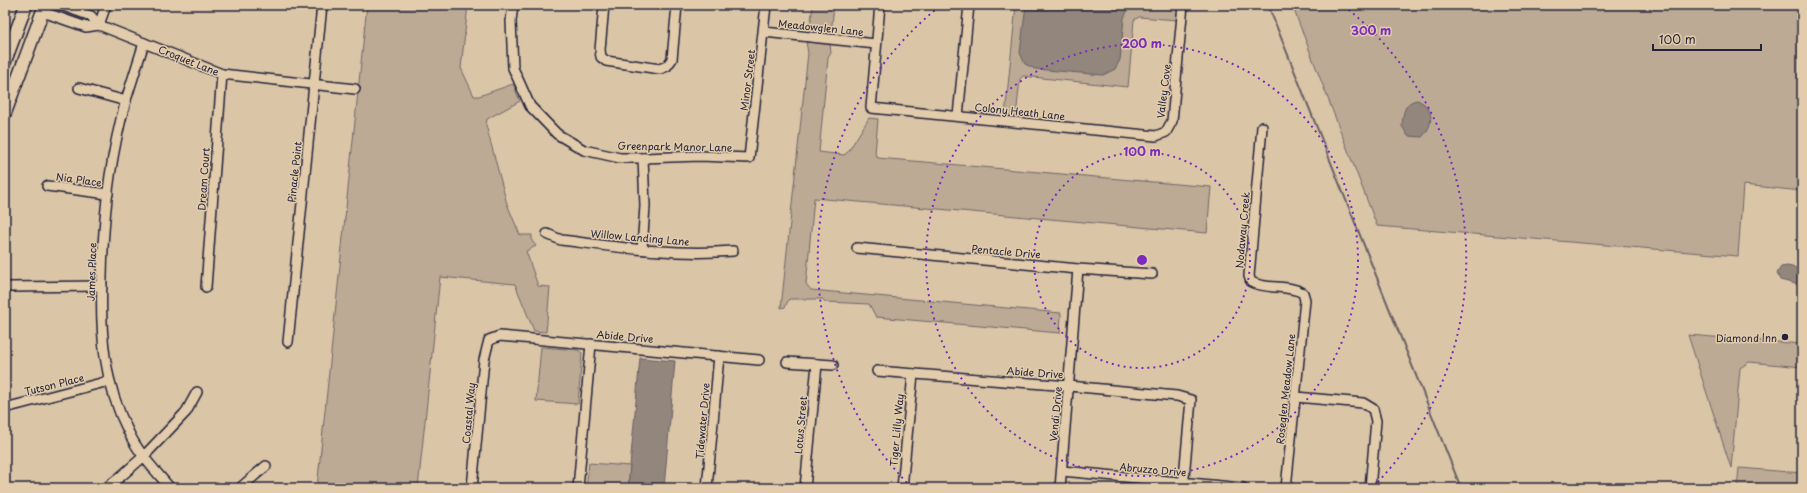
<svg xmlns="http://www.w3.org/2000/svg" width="1807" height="493" font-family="'Playpen Sans',sans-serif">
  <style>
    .green { fill: #bcaa95; stroke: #6f6668 }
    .water { fill: #93867d; stroke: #665e63 }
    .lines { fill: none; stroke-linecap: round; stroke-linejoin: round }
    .stream { stroke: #665e63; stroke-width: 2 }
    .street-casing { stroke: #22223b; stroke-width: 12 }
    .secondary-casing { stroke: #22223b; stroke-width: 15 }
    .street { stroke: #e2ccab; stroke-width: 9 }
    .secondary { stroke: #e2ccab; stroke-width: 12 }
    .ring { fill: none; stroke: #7b2cbf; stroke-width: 2; stroke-dasharray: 2 4 }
    .poi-dot { fill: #22223b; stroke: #e2ccab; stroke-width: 1.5 }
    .labels { text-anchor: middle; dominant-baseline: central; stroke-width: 3; stroke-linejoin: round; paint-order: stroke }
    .street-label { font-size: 10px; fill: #22223b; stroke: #e2ccab }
    .poi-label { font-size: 10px; fill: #22223b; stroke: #e2ccab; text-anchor: end }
    .centre { fill: #7b2cbf; stroke: #e2ccab; stroke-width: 2 }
    .ring-label { font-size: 12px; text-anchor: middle; font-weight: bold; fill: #7b2cbf; stroke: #e2ccab; stroke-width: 3; stroke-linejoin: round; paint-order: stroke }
  </style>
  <rect width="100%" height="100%" fill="#dac5a7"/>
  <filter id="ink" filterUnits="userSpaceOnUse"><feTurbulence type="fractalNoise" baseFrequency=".025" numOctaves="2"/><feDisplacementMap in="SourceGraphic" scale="8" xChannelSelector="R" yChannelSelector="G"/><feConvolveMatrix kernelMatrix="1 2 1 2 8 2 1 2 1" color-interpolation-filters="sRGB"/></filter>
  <g filter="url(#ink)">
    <g class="green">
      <polygon points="367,5 468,5 461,68 474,96 479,96 513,84 520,101 487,119 486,125 507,204 520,235 532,235 532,241 536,246 526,251 538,286 550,287 546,332 534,331 515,284 440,277 418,488 317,488"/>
      <polygon points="813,5 834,5 831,35 806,32 807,24 811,21"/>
      <polygon points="1016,5 1178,5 1177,20 1139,17 1134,20 1128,87 1023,76 1020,79 1016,117 1005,116"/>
      <polygon points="1292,5 1802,5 1802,191 1743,185 1738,256 1377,226"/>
      <polygon points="806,42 830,44 831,53 828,58 819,152 844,155 848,152 869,118 878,119 875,154 878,158 1211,187 1207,233 814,198 806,284 811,290 1061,313 1060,333 876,317 869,304 826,302 822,299 789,299 785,307 781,308 808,53"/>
      <polygon points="1688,335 1802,344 1802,367 1749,362 1740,368 1731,468"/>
      <polygon points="541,347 578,350 582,353 578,404 536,401"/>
      <polygon points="589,463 630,466 628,488 586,488"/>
      <polygon points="1739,468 1802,473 1802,488 1737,488"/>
    </g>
    <g class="water">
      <polygon points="1026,5 1136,5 1128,9 1124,18 1120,60 1115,69 1103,75 1035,69 1025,64 1020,53"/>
      <path d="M1417,100C1435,107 1434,125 1422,137L1408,136L1402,126C1403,114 1404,102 1417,100Z"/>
      <polygon points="1787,266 1802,269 1802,283 1800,285 1780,280 1777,273 1781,267"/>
      <polygon points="640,358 675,361 664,488 628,488"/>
    </g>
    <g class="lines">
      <polyline class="stream" points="1268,5 1461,488"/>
      <g class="street-casing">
        <g id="street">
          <polyline points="61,5 91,16 99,25"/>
          <polyline points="513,5 511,21 513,68 530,106 557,134 584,150 620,158 643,158 700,156 749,158 766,5"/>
          <polyline points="604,5 600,50 601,57 606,61 660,69 667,66 672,59 677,5"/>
          <polyline points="880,5 871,108 1156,136 1166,132 1172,121 1183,5"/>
          <polyline points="43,12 86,27 99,25 222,74 355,89"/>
          <polyline points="99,25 106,5"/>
          <polyline points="764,32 876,44"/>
          <path d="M144,43C138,62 132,81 126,100C110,157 103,217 102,277C100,332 103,382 129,433C139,454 155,470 170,488"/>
          <polyline points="79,88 126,101"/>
          <polyline points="958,116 969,5"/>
          <path d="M1262,127L1249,276L1251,282C1267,290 1287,284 1303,293L1305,300L1286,488"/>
          <polyline points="47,186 108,194"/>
          <path d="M547,234L561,240C618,247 675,256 733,251"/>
          <polyline points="857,248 1078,269 1152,274"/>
          <polyline points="642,249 645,206 643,158"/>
          <polyline points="10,287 102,286"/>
          <polyline points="206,287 222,74"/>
          <polyline points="288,342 322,5"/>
          <polyline points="787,362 833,365"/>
          <polyline points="877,371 1069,386 1177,396 1191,400 1183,488"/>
          <polyline points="1296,397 1363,403 1373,409 1376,421 1370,488"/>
          <polyline points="5,408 109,381"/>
          <polyline points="1062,471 1243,488"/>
          <polyline points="106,488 119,478 143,457 186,412 197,392"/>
          <polyline points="240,488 266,466"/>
          <polyline points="472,488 484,360 489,340 500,336 759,360"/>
          <polyline points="578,488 591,344"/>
          <polyline points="707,488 719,356"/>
          <polyline points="805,488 817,364"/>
          <polyline points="902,488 913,374"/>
          <polyline points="1060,488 1078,269"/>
        </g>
      </g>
      <g class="secondary-casing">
        <g id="secondary">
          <polyline points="5,61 26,5"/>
          <polyline points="5,113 45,5"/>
        </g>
      </g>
      <use href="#street" class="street"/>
      <use href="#secondary" class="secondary"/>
    </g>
  </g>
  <g class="ring">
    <circle cx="1142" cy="260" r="108"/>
    <circle cx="1142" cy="260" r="216"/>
    <path d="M911 487A324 324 0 0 1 940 6M1344 6A324 324 0 0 1 1373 487"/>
  </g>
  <circle class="poi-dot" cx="1785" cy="337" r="4"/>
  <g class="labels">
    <g class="street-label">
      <text transform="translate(821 27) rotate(6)">Meadowglen Lane</text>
      <text transform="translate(189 60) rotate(22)">Croquet Lane</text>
      <text transform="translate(747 80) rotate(-83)">Minor Street</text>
      <text transform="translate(1163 91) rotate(-83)">Valley Cove</text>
      <text transform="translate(1020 111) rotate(6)">Colony Heath Lane</text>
      <text transform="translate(675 146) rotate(1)">Greenpark Manor Lane</text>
      <text transform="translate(294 172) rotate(-84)">Pinacle Point</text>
      <text transform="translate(79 179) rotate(8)">Nia Place</text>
      <text transform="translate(203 179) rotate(-86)">Dream Court</text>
      <text transform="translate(1242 230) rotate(-85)">Nodaway Creek</text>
      <text transform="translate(640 237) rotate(5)">Willow Landing Lane</text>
      <text transform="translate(1006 251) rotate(5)">Pentacle Drive</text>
      <text transform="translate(91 272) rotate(-88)">James Place</text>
      <text transform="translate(625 336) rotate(5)">Abide Drive</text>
      <text transform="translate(1035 372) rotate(4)">Abide Drive</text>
      <text transform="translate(54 384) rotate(-14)">Tutson Place</text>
      <text transform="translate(1285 389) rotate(-84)">Roseglen Meadow Lane</text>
      <text transform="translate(468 413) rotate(-85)">Coastal Way</text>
      <text transform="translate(1055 414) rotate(-85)">Vendi Drive</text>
      <text transform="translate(702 421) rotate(-85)">Tidewater Drive</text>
      <text transform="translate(800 425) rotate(-85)">Lotus Street</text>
      <text transform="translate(896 430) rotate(-85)">Tiger Lilly Way</text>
      <text transform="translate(1153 469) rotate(5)">Abruzzo Drive</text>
    </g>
    <g class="poi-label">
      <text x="1777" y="337">Diamond Inn</text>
    </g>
  </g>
  <circle cx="1142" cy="260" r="6" class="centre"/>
  <g class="ring-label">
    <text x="1371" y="35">300 m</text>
    <text x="1142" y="48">200 m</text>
    <text x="1142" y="156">100 m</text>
  </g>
  <rect width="1807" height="493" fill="none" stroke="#e2ccab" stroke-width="20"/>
  <rect x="10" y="10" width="1787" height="473" fill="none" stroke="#22223b" stroke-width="1.5" filter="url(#ink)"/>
  <path d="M1653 44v6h108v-6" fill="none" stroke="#22223b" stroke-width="2"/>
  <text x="1659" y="44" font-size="12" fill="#22223b" stroke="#e2ccab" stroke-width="3" paint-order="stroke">100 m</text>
</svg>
